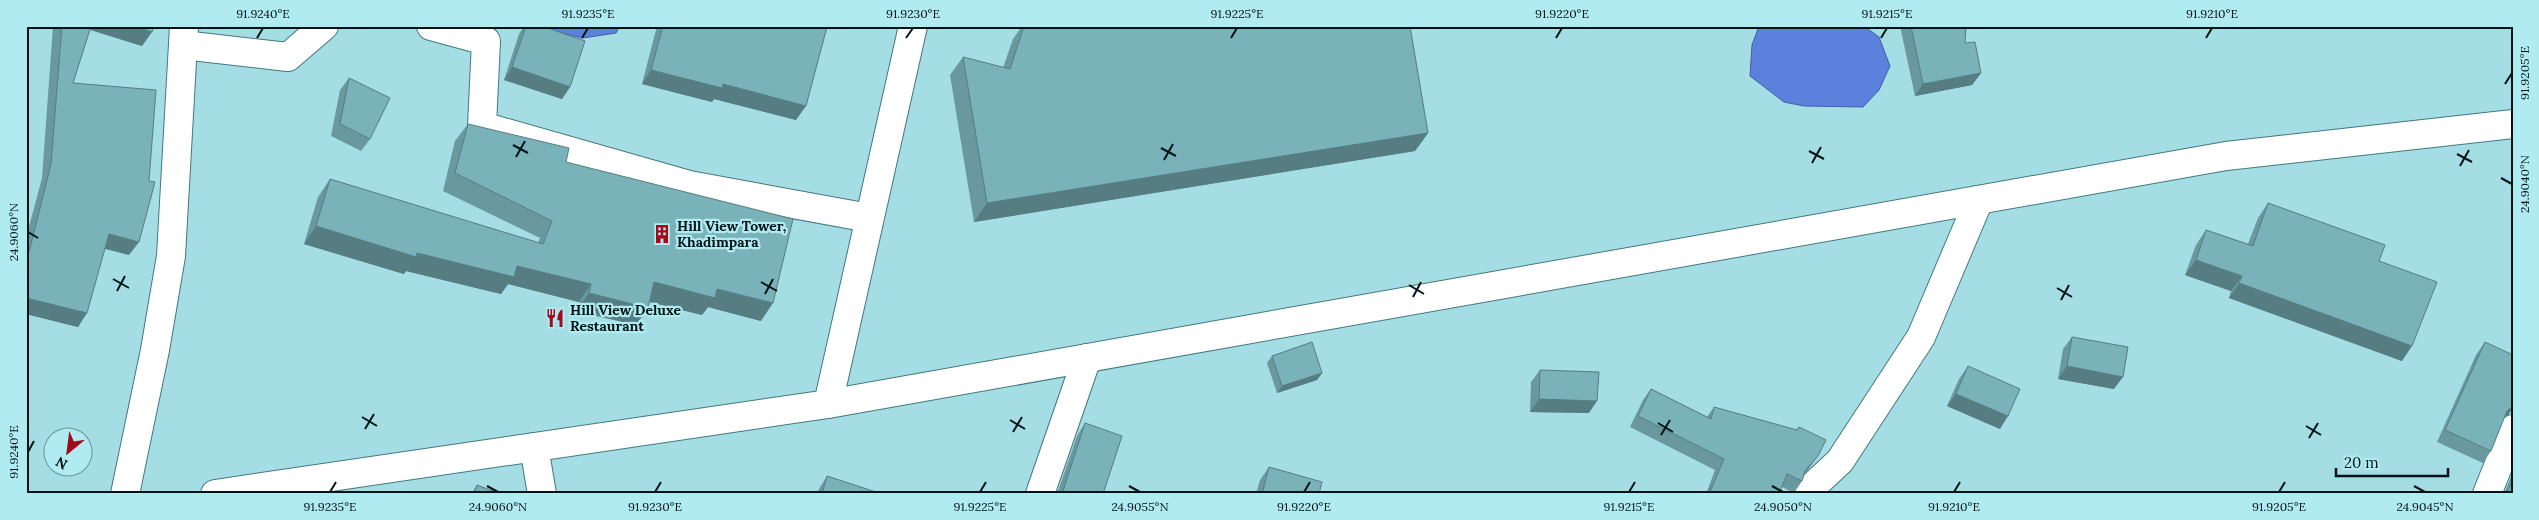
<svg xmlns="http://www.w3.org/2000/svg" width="2539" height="520" font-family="Lora,serif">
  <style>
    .water { fill: #5c81dd; stroke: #4060a1 }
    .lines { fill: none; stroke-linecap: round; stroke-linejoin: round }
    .street-casing { stroke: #42797f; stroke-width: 30 }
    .highway-casing { stroke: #42797f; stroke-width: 30 }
    .street { stroke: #fff; stroke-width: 28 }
    .highway { stroke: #fff; stroke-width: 28 }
    .wall { fill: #69999f }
    .shaded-wall { fill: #557d82 }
    .building { fill: #7ab2b9; stroke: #557d82 }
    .ticks { fill: none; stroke: #001315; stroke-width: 2 }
    .labels { text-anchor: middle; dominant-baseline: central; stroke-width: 4.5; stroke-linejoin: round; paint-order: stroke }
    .poi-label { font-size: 14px; font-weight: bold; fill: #001315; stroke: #b1ebf2; text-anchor: start }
    .neatline { fill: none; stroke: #001315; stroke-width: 2 }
    .ticks-label { font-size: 12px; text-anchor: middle; fill: #001315 }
  </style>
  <rect width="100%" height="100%" fill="#a4dde4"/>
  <g class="water">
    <polygon points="531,26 620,26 616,33 583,38"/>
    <polygon points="1759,26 1864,26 1879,37 1890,66 1879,90 1863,107 1804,106 1784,102 1750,76 1752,45"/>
  </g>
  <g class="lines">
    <g class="street-casing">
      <g id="street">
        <polyline points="431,26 486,41 482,126 689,185 869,218"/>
        <polyline points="183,45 288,57 324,26"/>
        <polyline points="828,404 913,26"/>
        <polyline points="534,447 542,494"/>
        <polyline points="125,494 155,350 171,256 184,26"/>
        <polyline points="1040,494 1087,358"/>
        <polyline points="1809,494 1811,488 1840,461 1921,337 1979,200"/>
        <polyline points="2487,494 2513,429"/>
      </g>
    </g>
    <g class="highway-casing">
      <polyline id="highway" points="215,494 828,404 2226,156 2513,124"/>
    </g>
    <use href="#street" class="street"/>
    <use href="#highway" class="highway"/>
  </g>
  <g class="wall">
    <polygon points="53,26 154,26 142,46 90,30 73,83 129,255 105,249 78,327 26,314 26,238 42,178"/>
    <polygon points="524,26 542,26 570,87 562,99 504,80 519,34"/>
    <polygon points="657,26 826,26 796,120 714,99 712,102 642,84"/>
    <polygon points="1022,26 1410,26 1428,133 1415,151 974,222 950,75 963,57 1003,68 1013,39"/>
    <polygon points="1900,26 1966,26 1965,43 1981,73 1972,85 1915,96"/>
    <polygon points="349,78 370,139 361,151 331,136 340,90"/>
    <polygon points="468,124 566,162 761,321 708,307 702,315 649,302 636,325 576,311 579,302 508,284 501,294 406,271 404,274 304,244 318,197 330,179 538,243 540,238 443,191 455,141"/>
    <polygon points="2268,203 2379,261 2402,361 2229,298 2231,291 2185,275 2196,245 2206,230 2248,244 2258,218"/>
    <polygon points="2072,337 2114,389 2058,379 2063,349"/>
    <polygon points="2485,342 2508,415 2504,418 2491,451 2483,463 2437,442 2476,355"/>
    <polygon points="1272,356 1322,373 1317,380 1277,393 1267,363"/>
    <polygon points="1968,366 2000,429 1947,406 1959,379"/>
    <polygon points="1540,370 1589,413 1530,412 1531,382"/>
    <polygon points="1651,389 1707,417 1714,407 1796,430 1799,427 1809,468 1804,474 1802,481 1794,493 1782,487 1779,494 1706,494 1715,470 1630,427 1643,400"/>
    <polygon points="1085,423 1103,494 1057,494 1077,436"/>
    <polygon points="1269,467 1319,494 1256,494 1260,480"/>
    <polygon points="2513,472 2513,494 2504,494"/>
    <polygon points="827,476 882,494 817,494 819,489"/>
    <polygon points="477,485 500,494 471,494"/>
  </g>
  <g class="shaded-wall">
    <polygon points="86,26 133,26 152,32 142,46 85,28"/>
    <polygon points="512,67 570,87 562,99 504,80"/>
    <polygon points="651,70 723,84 806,106 796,120 714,99 712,102 642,84"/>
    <polygon points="1981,73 1972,85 1915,96 1923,84"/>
    <polygon points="1428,133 1415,151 974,222 987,203"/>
    <polygon points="316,226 417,253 517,266 591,284 579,302 508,284 501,294 406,271 404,274 304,244"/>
    <polygon points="109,234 139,242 129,255 100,247"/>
    <polygon points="2196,260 2242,276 2231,291 2185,275"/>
    <polygon points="654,282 717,289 773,303 761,321 708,307 702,315 642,300"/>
    <polygon points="2239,283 2412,346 2402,361 2229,298"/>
    <polygon points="589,293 648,308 636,325 576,311"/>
    <polygon points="26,298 87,313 78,327 26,314"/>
    <polygon points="2067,366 2123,377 2114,389 2058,379"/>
    <polygon points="1322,373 1317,380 1277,393 1282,386"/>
    <polygon points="1956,394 2008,416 2000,429 1947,406"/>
    <polygon points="1539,399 1597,401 1589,413 1530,412"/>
    <polygon points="2513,406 2513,408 2508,415 2498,423 2507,411"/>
    <polygon points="1818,456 1809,468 1799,480 1805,471"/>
  </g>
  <g class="building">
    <polygon points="62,26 91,26 73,83 156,90 149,181 155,182 139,242 109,234 87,313 26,298 26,251 29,252 51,164"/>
    <polygon points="133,26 154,26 152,32"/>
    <polygon points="526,26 542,26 585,41 570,87 512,67"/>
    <polygon points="663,26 827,27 806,106 723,84 722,88 651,70"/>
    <polygon points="1024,26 1410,26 1428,133 987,203 963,57 1010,69"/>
    <polygon points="1911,26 1966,26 1965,43 1975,42 1981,73 1923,84"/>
    <polygon points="349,78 390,98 370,139 340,124"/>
    <polygon points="468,124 569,148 566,162 793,219 773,303 717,289 715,298 654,282 648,308 589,293 591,284 517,266 514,277 417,253 416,257 316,226 330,179 543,244 552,221 455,173"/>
    <polygon points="2268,203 2385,245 2379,261 2437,282 2412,346 2239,283 2242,276 2196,260 2206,230 2253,246"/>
    <polygon points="2072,337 2128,347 2123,377 2067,366"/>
    <polygon points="1312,342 1322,373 1282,386 1272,356"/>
    <polygon points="2485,342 2513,355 2513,406 2507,411 2491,451 2445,430"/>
    <polygon points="1968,366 2020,389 2008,416 1956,394"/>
    <polygon points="1540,370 1599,372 1597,401 1539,399"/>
    <polygon points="1651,389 1711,419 1714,407 1797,430 1799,427 1826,440 1818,456 1805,471 1802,481 1787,474 1779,494 1709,494 1724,459 1638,416"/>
    <polygon points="1085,423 1122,436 1103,494 1062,494"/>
    <polygon points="1269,467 1322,482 1319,494 1262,494"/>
    <polygon points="827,476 882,494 822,494"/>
    <polygon points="2513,481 2513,494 2505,494 2510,487"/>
    <polygon points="477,485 500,494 474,494"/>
  </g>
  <path class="ticks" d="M257,38L263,28M582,38L588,28M906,38L913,28M1231,38L1237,28M1556,38L1562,28M1881,38L1887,28M2206,38L2212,28M2505,84L2512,73M513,145L528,153M1161,148L1176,156M1809,151L1824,159M2457,154L2472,162M516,157L525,141M1164,160L1173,144M1812,163L1821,147M2460,166L2469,150M2501,178L2512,184M28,232L38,238M113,279L129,288M761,282L777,291M1409,285L1424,294M2057,288L2072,297M117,291L125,276M765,294L773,279M1413,297L1421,282M2061,300L2069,285M362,417L377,426M1010,420L1025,429M1658,423L1673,432M2306,426L2321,435M365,429L374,414M1013,432L1022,417M1661,435L1670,420M2309,438L2318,423M28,452L34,441M487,486L498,492M1129,486L1140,492M1772,486L1783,492M2414,486L2425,492M330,492L336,482M655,492L661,482M980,492L986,482M1304,492L1310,482M1629,492L1635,482M1954,492L1960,482M2279,492L2285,482"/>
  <defs>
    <g id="building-bare" transform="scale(1.5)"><path d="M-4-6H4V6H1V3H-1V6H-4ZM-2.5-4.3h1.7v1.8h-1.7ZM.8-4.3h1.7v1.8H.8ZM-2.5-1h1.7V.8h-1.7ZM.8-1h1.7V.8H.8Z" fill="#a30918" stroke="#b1ebf2" stroke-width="2.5" paint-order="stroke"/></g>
    <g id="restaurant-bare" transform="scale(1.5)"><path d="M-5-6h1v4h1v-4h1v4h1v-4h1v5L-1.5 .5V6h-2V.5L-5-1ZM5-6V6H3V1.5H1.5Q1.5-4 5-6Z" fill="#a30918" stroke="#b1ebf2" stroke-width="2.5" paint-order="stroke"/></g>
  </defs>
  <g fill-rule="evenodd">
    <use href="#building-bare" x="662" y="234"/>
    <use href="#restaurant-bare" x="555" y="318"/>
  </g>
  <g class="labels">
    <g class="poi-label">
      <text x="677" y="226">Hill View Tower,<tspan x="677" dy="16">Khadimpara</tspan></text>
      <text x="570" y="310">Hill View Deluxe<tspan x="570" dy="16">Restaurant</tspan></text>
    </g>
  </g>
  <rect width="2539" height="520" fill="none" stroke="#b1ebf2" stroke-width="55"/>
  <g transform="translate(68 452) rotate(209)"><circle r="24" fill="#b1ebf2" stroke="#6a959a"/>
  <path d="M0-4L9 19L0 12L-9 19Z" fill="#a30918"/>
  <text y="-8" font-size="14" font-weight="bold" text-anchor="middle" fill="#001315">N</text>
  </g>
  <path d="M2336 468v8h112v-8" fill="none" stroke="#001315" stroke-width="2.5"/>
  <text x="2344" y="468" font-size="15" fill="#001315" stroke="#b1ebf2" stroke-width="4" paint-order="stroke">20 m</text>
  <rect x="28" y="28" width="2484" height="464" class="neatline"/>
  <g class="ticks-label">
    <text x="263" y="18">91.9240°E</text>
    <text x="588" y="18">91.9235°E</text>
    <text x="913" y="18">91.9230°E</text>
    <text x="1237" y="18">91.9225°E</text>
    <text x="1562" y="18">91.9220°E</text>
    <text x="1887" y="18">91.9215°E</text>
    <text x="2212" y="18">91.9210°E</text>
    <text transform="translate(2525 73) rotate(-90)" y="4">91.9205°E</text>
    <text transform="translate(2525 184) rotate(-90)" y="4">24.9040°N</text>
    <text transform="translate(14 232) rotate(-90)" y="4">24.9060°N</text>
    <text transform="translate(14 452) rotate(-90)" y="4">91.9240°E</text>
    <text x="330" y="511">91.9235°E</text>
    <text x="498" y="511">24.9060°N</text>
    <text x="655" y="511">91.9230°E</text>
    <text x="980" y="511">91.9225°E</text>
    <text x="1140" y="511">24.9055°N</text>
    <text x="1304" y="511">91.9220°E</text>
    <text x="1629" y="511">91.9215°E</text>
    <text x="1783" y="511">24.9050°N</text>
    <text x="1954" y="511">91.9210°E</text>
    <text x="2279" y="511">91.9205°E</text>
    <text x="2425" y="511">24.9045°N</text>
  </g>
</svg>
